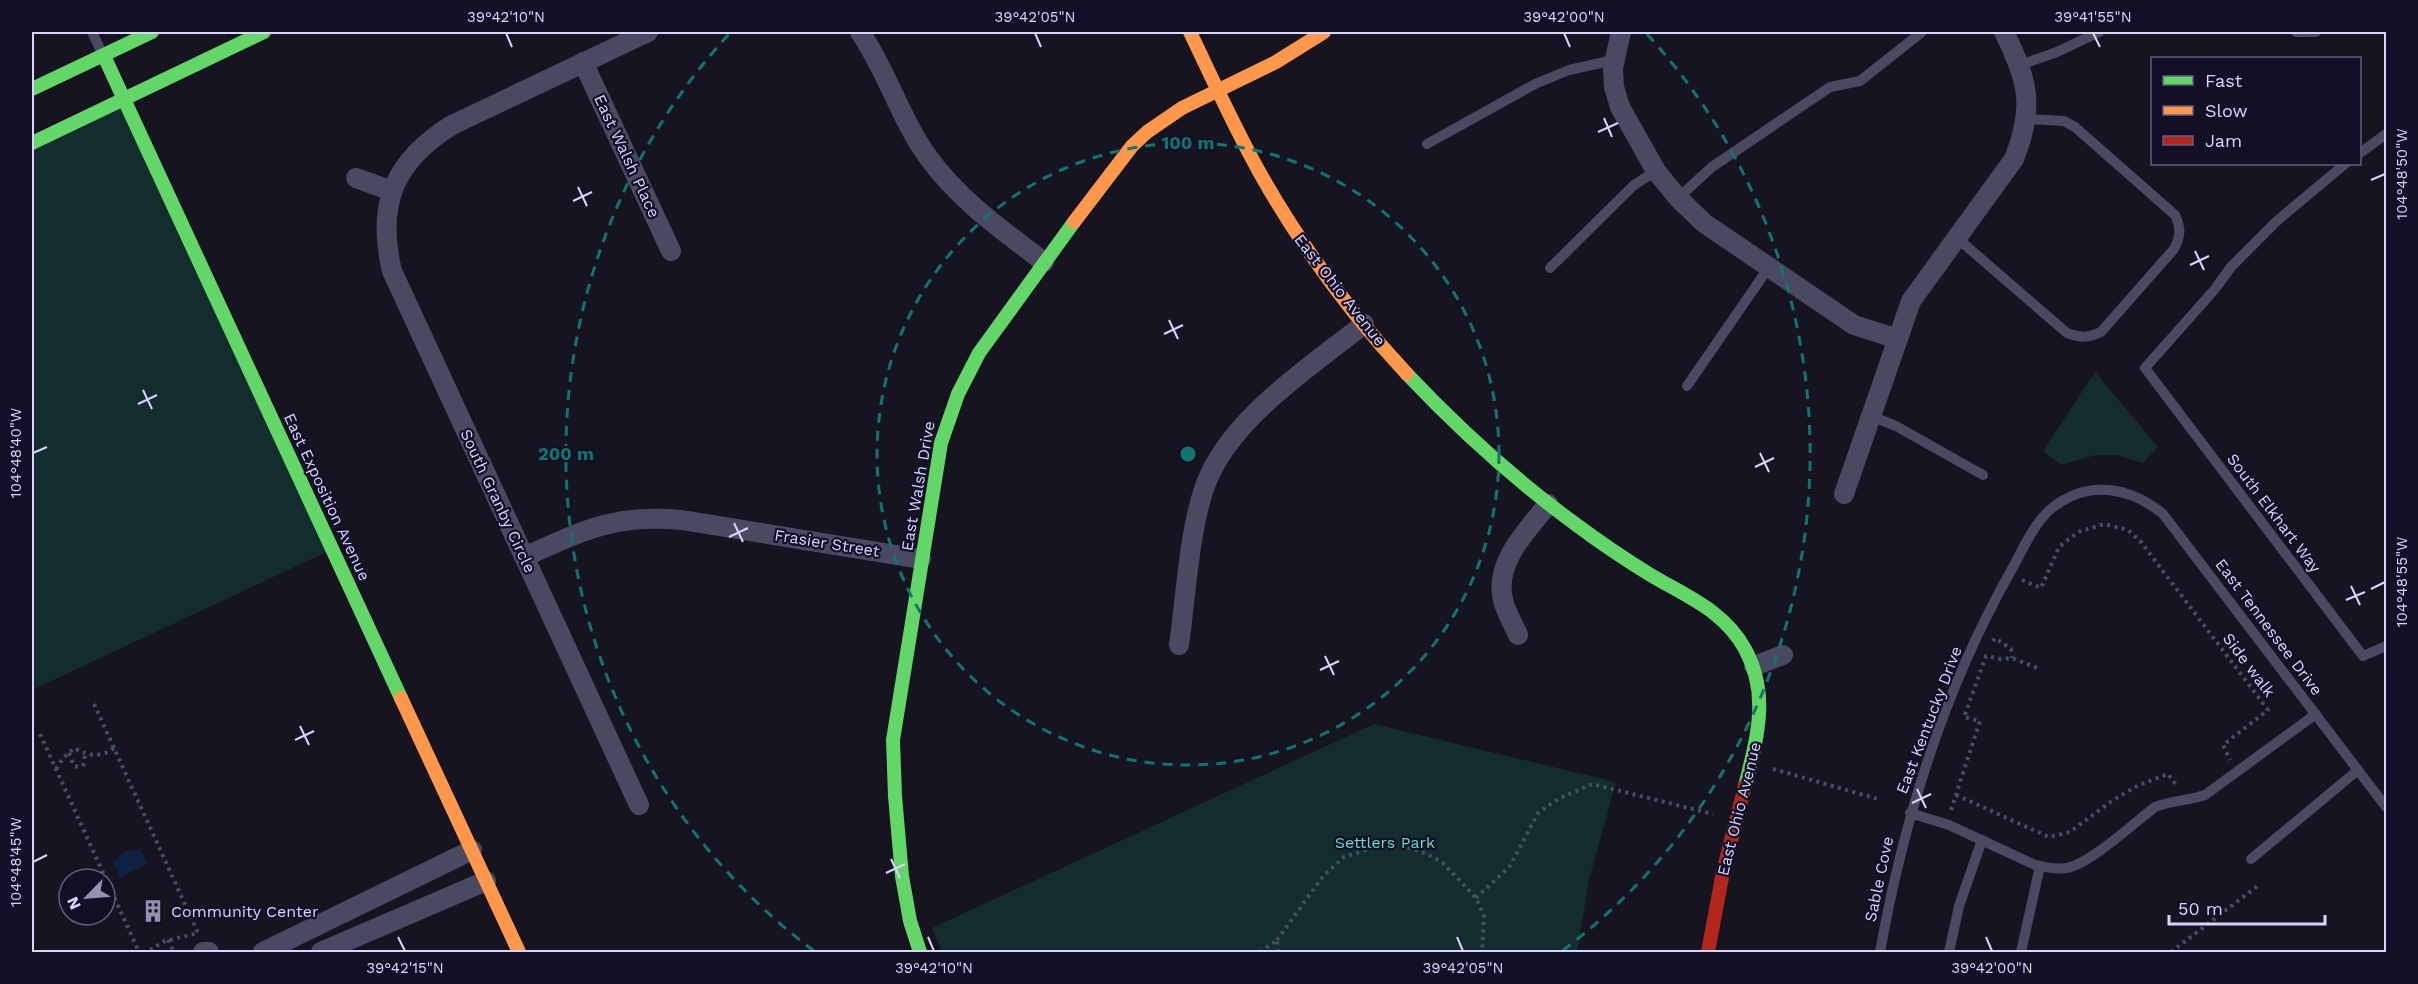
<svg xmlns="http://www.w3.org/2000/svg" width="2418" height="984" font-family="'Work Sans',sans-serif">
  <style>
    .green { fill: #132c2d }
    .water { fill: #0d2144 }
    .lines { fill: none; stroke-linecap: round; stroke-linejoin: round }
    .path { stroke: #44505f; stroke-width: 4; stroke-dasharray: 3 4.5; stroke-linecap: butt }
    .lane { stroke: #4a4962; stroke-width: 10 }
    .street { stroke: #4a4962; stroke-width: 20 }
    .fast { stroke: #63d668; stroke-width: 14 }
    .slow { stroke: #ff974d; stroke-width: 14 }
    .jam { stroke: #b3261e; stroke-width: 14 }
    .ticks { fill: none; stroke: #d9d4ff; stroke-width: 2 }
    .ring { fill: none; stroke: #0f766e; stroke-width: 3; stroke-dasharray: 10 8 }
    .labels { text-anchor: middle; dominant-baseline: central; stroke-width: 4.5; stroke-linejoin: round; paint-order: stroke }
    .street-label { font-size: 16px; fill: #d9d4ff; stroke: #130f26 }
    .park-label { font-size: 16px; fill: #5fe0c0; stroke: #130f26 }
    .poi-label { font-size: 16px; fill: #d9d4ff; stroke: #130f26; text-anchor: start }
    .centre { fill: #0f766e; stroke: #130f26; stroke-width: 3 }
    .ring-label { font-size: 18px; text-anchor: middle; font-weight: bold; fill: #0f766e; stroke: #130f26; stroke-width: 4.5; stroke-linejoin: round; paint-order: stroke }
    .neatline { fill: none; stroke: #d9d4ff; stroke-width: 2 }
    .ticks-label { font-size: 15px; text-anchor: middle; fill: #d9d4ff }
  </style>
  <rect width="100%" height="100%" fill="#161421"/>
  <g class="green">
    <polygon points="124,98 333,549 32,690 32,142"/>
    <polygon points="2095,372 2158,447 2143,463 2116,455 2096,455 2061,465 2043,451"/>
    <polygon points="1374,724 1616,782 1589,880 1577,952 942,952 932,928"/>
  </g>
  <polygon class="water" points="140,848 147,864 120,877 113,861 119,858 125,851 134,851"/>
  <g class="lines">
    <g class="path">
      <polyline points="2022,580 2041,588 2059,547 2078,532 2104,524 2128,530 2141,542 2268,710 2223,745 2230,760"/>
      <polyline points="1993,641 1995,638 2011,649 2012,658"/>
      <polyline points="94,704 198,933 165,941 147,952"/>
      <polyline points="40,734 139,952"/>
      <polyline points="69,753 74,766 79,767 84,764 85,754"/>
      <path d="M56,769L63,758L74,748C89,756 100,758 114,748"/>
      <polyline points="1773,769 1878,799"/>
      <polyline points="1956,795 2049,837 2070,832 2113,800 2139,785 2168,774 2177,786"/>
      <polyline points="1951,810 1980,721 1964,717 1986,656 2001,659 2012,658 2040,669"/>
      <polyline points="1476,898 1510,866 1538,813 1558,799 1592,784 1713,814"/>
      <polyline points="168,940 174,952"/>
      <polyline points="1277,940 1324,875 1344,857 1375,847 1406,847 1425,853 1443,863 1476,898 1484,916 1482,952"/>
      <polyline points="1260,952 1277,940 1278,952"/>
      <polyline points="2171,952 2259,885"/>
    </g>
    <g class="lane">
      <polyline points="92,32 102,53"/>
      <polyline points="2296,32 2316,32"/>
      <polyline points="2020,65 2057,52 2099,32"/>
      <polyline points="1427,144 1535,84 1569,70 1614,60"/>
      <polyline points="2360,153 2386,134"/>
      <polyline points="2345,164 2278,220 2231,267 2215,289 2145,368 2363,656 2386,646"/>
      <polyline points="1678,198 1712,167 1830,87 1860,81 1922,32"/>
      <path d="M1957,238L2067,333C2080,338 2088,338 2101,332L2174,249C2181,236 2181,228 2175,215L2075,127L2064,121L2026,119"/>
      <polyline points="1550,268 1634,185 1656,171"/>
      <polyline points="1687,386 1769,267"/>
      <polyline points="1871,416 1896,426 1983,475"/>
      <path d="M1910,813L1949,825L2035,865C2045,867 2056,870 2067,868C2091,863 2134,823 2155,807C2172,800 2188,801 2205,795L2316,714"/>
      <polyline points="2251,859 2358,770"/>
      <path d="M1880,952C1904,818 1944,688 2012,569C2023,549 2034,523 2052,508C2088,479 2130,487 2163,514L2386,807"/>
      <polyline points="1949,952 1959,906 1982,840"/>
      <polyline points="2021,952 2040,866"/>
    </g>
    <g class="street">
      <path d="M860,32C887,71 900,118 928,157C959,200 1002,230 1044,262"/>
      <polyline points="1621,32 1613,68 1614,87 1620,107 1656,171 1678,198 1704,223 1854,325 1898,339"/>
      <polyline points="583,62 671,251"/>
      <polyline points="356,178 392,191"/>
      <path d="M1844,494L1911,301L2014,159C2035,107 2028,80 2004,32"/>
      <path d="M524,557C584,530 614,514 682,520L921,559"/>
      <path d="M1518,635C1513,624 1506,612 1503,600C1494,562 1527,531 1548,504"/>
      <path d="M1179,645C1186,596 1189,531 1205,486C1230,418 1309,368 1364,324"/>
      <polyline points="1754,666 1783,655"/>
      <path d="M639,805L392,271C376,204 394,161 452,125L648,32"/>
      <polyline points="203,952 209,952"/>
      <polyline points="263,952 472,850"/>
      <polyline points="321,952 486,881"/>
    </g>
    <g class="fast">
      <polyline points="104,56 401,698"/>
      <polyline points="32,89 152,32"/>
      <polyline points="32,143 264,32"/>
      <path d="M1407,374C1458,428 1514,479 1574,523C1598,541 1623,558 1649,574C1685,596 1724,610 1745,649C1770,695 1757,738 1745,786"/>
      <polyline points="920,952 910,921 902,876 895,796 893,740 941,443 958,394 979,353 1074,222"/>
    </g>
    <g class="slow">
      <path d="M1190,32C1213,80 1235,129 1261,175C1302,247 1351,314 1407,374"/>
      <polyline points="1074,222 1132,146 1147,132 1182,108 1276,62 1324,32"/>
      <polyline points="401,698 519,952"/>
    </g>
    <polyline class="jam" points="1708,952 1723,872 1745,786"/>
  </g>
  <path class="ticks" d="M506,33L512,47M1035,33L1041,47M1564,33L1570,47M2093,33L2100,47M1604,118L1612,137M1598,132L1618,123M2371,180L2385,174M578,187L587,206M573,201L592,192M2195,251L2204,270M2190,265L2209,256M1169,320L1178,339M1164,334L1183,325M143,390L152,409M138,404L157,395M33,453L47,447M1760,453L1769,472M1755,467L1774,458M734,523L743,542M729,537L748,528M2351,586L2360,605M2371,589L2385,582M2346,600L2365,592M1325,656L1334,675M1320,670L1339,661M300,726L309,745M295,740L314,731M1917,789L1926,808M1912,803L1931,794M891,859L900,878M33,862L47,855M886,873L905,864M398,937L405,951M928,937L934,951M1457,937L1463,951M1986,937L1992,951"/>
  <g class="ring">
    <circle cx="1188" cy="454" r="311"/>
    <path d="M814 951A622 622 0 0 1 729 34M1647 34A622 622 0 0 1 1562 951"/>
  </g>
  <defs>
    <g id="building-bare" transform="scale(1.8)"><path d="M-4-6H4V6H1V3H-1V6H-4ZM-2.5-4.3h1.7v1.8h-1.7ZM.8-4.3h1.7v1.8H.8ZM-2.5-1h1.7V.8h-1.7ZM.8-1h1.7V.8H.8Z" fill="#9591b1" stroke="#130f26" stroke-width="2.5" paint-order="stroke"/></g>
  </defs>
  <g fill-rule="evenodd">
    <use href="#building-bare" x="153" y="911"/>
  </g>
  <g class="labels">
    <g class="street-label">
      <text transform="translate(627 156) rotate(65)">East Walsh Place</text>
      <text transform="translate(1340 290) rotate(52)">East Ohio Avenue</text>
      <text transform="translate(918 486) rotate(-80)">East Walsh Drive</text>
      <text transform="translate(327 497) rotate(65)">East Exposition Avenue</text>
      <text transform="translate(498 501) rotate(65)">South Granby Circle</text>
      <text transform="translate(2274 513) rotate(53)">South Elkhart Way</text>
      <text transform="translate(827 543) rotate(9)">Frasier Street</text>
      <text transform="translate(2269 627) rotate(53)">East Tennessee Drive</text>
      <text transform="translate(2249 665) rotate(53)">Side walk</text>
      <text transform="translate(1929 720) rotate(-69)">East Kentucky Drive</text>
      <text transform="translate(1739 809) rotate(-76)">East Ohio Avenue</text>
      <text transform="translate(1879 879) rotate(-78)">Sable Cove</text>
    </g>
    <g class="park-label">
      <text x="1385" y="842">Settlers Park</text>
    </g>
    <g class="poi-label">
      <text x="171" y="911">Community Center</text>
    </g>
  </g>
  <circle cx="1188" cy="454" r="9" class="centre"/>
  <g class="ring-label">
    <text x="1188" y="149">100 m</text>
    <text x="566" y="460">200 m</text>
  </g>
  <rect width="2418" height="984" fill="none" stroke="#130f26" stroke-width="66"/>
  <rect x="2151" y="57" width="210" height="108" fill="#130f26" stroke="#625e7d" stroke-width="1.5"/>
  <rect x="2163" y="76" width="30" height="9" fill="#63d668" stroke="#625e7d" stroke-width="1.5"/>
  <text x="2205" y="87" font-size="18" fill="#d9d4ff">Fast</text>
  <rect x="2163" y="106" width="30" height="9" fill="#ff974d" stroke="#625e7d" stroke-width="1.5"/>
  <text x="2205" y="117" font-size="18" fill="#d9d4ff">Slow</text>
  <rect x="2163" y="136" width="30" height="9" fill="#b3261e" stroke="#625e7d" stroke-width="1.5"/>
  <text x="2205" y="147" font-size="18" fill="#d9d4ff">Jam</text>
  <g transform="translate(87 897) rotate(245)"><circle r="28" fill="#130f26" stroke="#625e7d" stroke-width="1.5"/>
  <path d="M0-4.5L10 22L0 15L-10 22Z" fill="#9591b1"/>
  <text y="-9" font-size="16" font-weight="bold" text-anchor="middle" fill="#d9d4ff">N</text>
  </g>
  <path d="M2169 915v9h156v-9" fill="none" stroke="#d9d4ff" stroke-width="3"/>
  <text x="2178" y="915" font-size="18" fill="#d9d4ff" stroke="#130f26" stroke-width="4.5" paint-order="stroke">50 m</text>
  <rect x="33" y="33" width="2352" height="918" class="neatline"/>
  <g class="ticks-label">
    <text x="506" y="22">39°42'10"N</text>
    <text x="1035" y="22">39°42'05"N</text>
    <text x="1564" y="22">39°42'00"N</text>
    <text x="2093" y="22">39°41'55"N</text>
    <text transform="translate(2402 174) rotate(-90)" y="5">104°48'50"W</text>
    <text transform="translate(16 453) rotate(-90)" y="5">104°48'40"W</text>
    <text transform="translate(2402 582) rotate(-90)" y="5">104°48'55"W</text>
    <text transform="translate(16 862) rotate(-90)" y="5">104°48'45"W</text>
    <text x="405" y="973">39°42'15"N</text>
    <text x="934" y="973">39°42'10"N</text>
    <text x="1463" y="973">39°42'05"N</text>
    <text x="1992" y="973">39°42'00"N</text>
  </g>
</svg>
